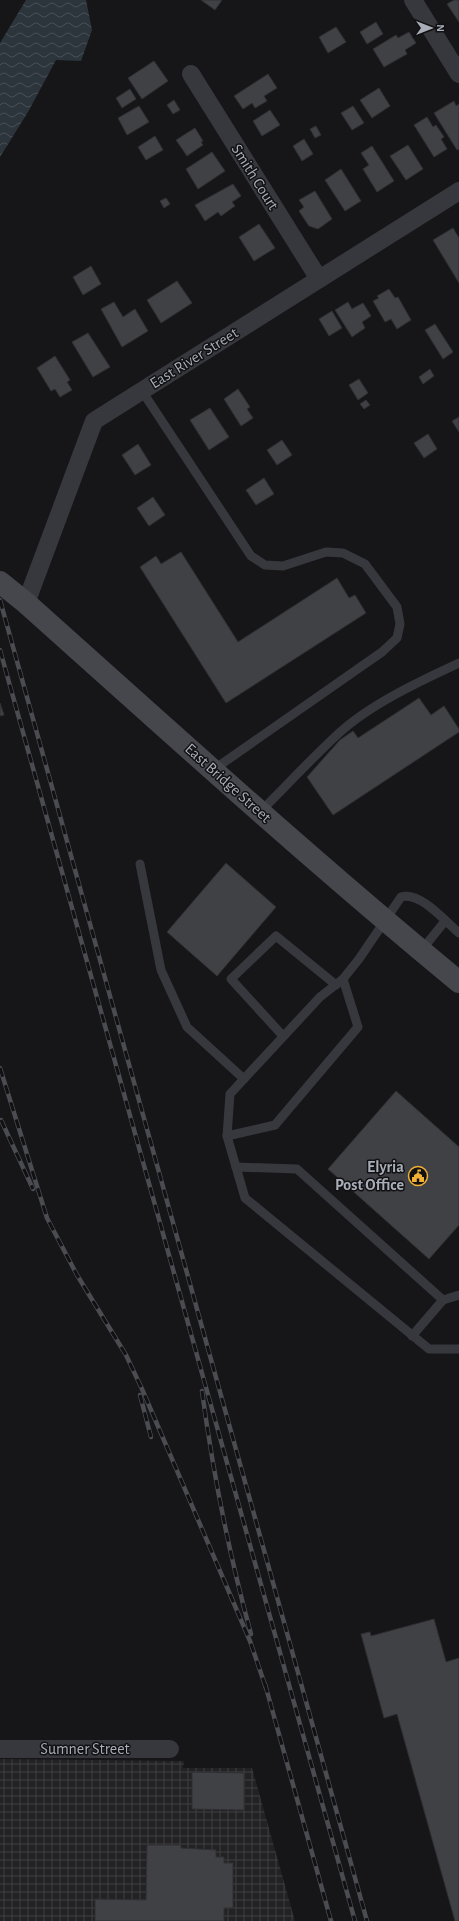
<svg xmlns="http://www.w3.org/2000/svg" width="459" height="1921" font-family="'Alegreya Sans',sans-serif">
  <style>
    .industrial { fill: url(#industrial-grid) }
    .water { fill: url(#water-waves) }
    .building { fill: #404145; stroke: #303034 }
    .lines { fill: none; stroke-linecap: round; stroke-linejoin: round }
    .service { stroke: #37383d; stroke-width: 9 }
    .minor { stroke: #37383d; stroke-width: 18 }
    .secondary { stroke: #45474d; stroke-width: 22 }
    .rail-casing { stroke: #4a4c52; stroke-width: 4.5 }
    .rail { stroke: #111113; stroke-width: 3; stroke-dasharray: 9; stroke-linecap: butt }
    .labels { text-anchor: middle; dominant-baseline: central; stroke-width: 3; stroke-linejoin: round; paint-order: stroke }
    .street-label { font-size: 16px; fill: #a8adb8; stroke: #111113 }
    .poi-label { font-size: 16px; font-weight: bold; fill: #a8adb8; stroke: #111113; text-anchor: end }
  </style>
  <defs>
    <pattern id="industrial-grid" width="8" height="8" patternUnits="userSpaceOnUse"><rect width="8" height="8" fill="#222225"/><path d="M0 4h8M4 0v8" fill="none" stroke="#3f3f43"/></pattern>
    <pattern id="water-waves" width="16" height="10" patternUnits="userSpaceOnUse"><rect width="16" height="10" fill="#2c353c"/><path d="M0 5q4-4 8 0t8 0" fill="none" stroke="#485056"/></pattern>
  </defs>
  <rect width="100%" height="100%" fill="#161618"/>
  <polygon class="industrial" points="0,1759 184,1761 183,1768 252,1768 295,1921 0,1921"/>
  <polygon class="water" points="26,0 86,0 92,30 81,61 56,60 28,112 0,157 0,43"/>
  <g class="building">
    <polygon points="201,0 222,0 215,10"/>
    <polygon points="454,0 459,0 459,22 447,4"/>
    <polygon points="376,22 383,34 367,44 360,32"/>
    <polygon points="336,27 346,42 328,53 319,37"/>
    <polygon points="409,32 416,43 405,50 407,54 384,67 373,49 396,35 398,38"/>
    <polygon points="154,61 168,81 142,99 128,78"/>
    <polygon points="268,74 277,88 264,96 267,101 255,108 252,103 243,109 234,96"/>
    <polygon points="379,88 390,106 372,118 360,100"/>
    <polygon points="130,89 136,99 122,108 116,98"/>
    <polygon points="174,100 180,110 173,114 167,105"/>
    <polygon points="454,101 456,106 459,104 459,149 457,150 434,113"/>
    <polygon points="139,106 149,122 127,135 118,118"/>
    <polygon points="353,106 364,123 352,130 341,113"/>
    <polygon points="270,110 280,125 262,136 253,121"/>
    <polygon points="427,117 433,127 436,125 444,137 441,139 447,149 434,157 414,125"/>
    <polygon points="316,126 321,135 315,138 310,129"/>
    <polygon points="195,128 203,141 201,142 203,145 187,156 176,140"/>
    <polygon points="155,136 163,150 146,160 138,147"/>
    <polygon points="304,139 313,154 302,161 293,146"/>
    <polygon points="408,145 423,169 406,180 390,156"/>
    <polygon points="372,146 394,181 377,192 363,169 369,165 361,153"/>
    <polygon points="212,152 225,171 198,189 186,169"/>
    <polygon points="341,169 361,201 345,211 325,180"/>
    <polygon points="233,184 241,196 232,202 235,206 221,216 218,212 205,221 195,205"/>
    <polygon points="315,191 332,219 318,229 309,226 299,211 304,207 299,200"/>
    <polygon points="166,198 170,204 164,208 160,201"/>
    <polygon points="259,224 275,248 254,261 239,237"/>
    <polygon points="453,228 459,238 459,283 433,240"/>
    <polygon points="91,266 101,284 83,295 73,277"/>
    <polygon points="177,281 192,303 161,323 147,300"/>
    <polygon points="389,289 395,298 398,297 411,320 397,329 391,319 385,322 373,301 379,298 377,296"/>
    <polygon points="114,302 123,317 135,309 148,331 122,347 101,309"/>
    <polygon points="348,302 352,309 363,303 371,316 362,322 365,328 352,337 335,310"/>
    <polygon points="332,311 342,328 329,336 319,319"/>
    <polygon points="435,324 453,352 443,359 425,330"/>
    <polygon points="88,333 110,367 93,377 72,342"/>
    <polygon points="55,356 70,380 67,382 72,390 60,397 55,389 51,391 37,368"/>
    <polygon points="430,369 434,376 423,384 419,377"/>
    <polygon points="359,379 368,393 358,400 349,385"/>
    <polygon points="238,389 250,407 247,409 253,418 241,426 224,399"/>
    <polygon points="366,400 370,405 364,409 360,404"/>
    <polygon points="210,408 229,437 209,450 190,420"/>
    <polygon points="459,417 459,432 452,421"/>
    <polygon points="428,434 437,449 424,458 414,443"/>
    <polygon points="282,440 292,455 277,465 267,450"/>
    <polygon points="138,444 151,465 135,475 122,455"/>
    <polygon points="264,478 274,494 256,505 246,490"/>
    <polygon points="153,497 165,515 149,526 137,508"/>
    <polygon points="181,552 238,642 337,578 349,598 355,595 366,613 226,703 140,567 156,556 161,564"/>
    <polygon points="419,698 431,715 444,706 459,729 459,732 333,815 307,777 340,740 353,731 358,738"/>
    <polygon points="0,703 4,715 0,716"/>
    <polygon points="226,863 276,907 217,976 167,932"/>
    <polygon points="396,1091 459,1147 459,1225 429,1259 328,1169"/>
    <polygon points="434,1619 446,1662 459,1658 459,1921 455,1921 397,1714 384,1718 361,1634 370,1632 371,1636"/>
    <polygon points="192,1772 244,1773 244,1810 192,1809"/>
    <polygon points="147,1845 181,1845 181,1848 216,1850 216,1857 224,1857 224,1863 233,1863 233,1908 224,1908 224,1921 95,1921 95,1899 146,1900"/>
  </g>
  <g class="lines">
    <g class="service">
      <polyline points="142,391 251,556 265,565 283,566 326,552 343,553 365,564 397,607 400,624 397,638 382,652 213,770"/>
      <path d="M260,812C286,786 311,759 338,734C369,705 420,681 459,663"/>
      <polyline points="140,864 161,970 187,1027 244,1079"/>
      <path d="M459,933C445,921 420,891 401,897L359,959L343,979L320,997L230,1094L227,1136L245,1198L429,1349H459"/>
      <polyline points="421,951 445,921"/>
      <polyline points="283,1036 231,979 276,936 336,985"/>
      <polyline points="227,1136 275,1125 358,1027 343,979"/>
      <polyline points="236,1167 297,1169 443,1300 412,1336"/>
      <polyline points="443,1300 459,1295"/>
    </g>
    <g class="minor">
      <polyline points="413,0 459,74"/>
      <polyline points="191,74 319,279"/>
      <polyline points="26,603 94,421 459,191"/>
      <polyline points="0,1749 170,1749"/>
    </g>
    <path class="secondary" d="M0,582L26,603C169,731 311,860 459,982"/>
    <g class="rail-casing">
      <g id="rail">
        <polyline points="0,600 367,1921"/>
        <polyline points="0,650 355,1921"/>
        <polyline points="0,1068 47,1218 77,1275 126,1355 142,1389 250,1641 266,1688"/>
        <polyline points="1,1120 33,1189"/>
        <path d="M202,1391C213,1473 229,1554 251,1634"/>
        <polyline points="140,1395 151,1437"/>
        <polyline points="265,1684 331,1921"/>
      </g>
    </g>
    <use href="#rail" class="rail"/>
  </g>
  <defs>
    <g id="civic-ring" transform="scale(1)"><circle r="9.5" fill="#111113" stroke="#f2b134" stroke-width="1.5"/><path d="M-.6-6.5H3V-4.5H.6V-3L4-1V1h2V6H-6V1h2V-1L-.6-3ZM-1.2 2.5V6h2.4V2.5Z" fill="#f2b134"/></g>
  </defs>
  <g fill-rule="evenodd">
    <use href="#civic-ring" x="418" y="1176"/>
  </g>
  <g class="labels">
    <g class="street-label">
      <text transform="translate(255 177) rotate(58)">Smith Court</text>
      <text transform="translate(194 358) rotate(-32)">East River Street</text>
      <text transform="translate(228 783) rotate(42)">East Bridge Street</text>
      <text x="85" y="1749">Sumner Street</text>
    </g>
    <g class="poi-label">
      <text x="404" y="1167">Elyria<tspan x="404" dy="18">Post Office</tspan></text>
    </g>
  </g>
  <g transform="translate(431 28) rotate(90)" stroke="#111113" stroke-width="3" paint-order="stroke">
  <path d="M0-3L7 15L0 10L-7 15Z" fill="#a8adb8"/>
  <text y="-6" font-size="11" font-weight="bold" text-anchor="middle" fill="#a8adb8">N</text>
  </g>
</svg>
